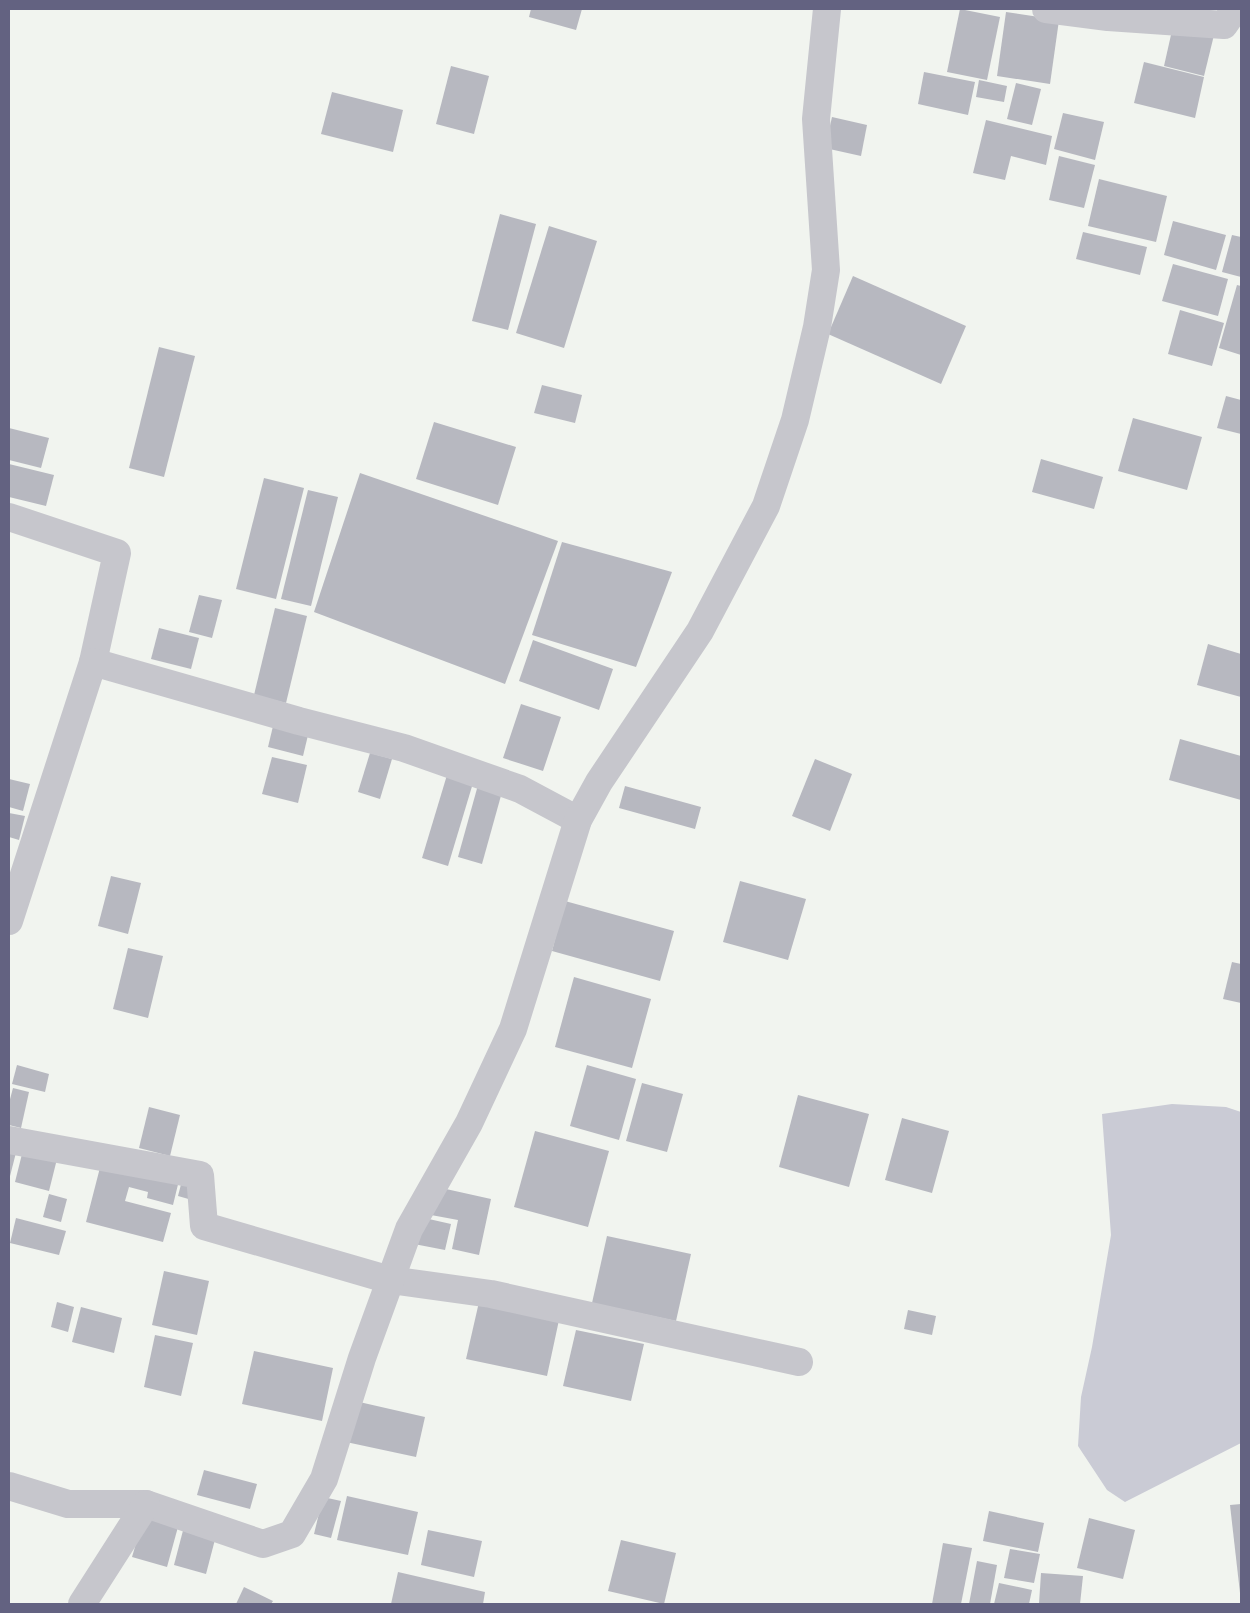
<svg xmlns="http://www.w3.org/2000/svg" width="1250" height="1613" font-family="'Archivo Narrow',sans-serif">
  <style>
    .water { fill: #cacbd5 }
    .building { fill: #b7b8c0 }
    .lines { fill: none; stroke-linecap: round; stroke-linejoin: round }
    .street { stroke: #c6c6cc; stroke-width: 28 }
  </style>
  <rect width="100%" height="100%" fill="#f1f4ef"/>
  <polygon class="water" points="1172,1104 1226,1107 1241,1112 1241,1443 1125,1502 1107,1490 1078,1446 1081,1397 1092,1347 1111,1235 1102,1114"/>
  <g class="building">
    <polygon points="531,9 582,9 576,30 529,17"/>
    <polygon points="960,9 1000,17 987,80 947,72"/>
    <polygon points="1006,12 1059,20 1050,84 997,76"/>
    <polygon points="1173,26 1214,35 1204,76 1164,66"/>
    <polygon points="1144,62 1204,77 1195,118 1134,103"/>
    <polygon points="451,66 489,76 474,134 436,124"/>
    <polygon points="924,72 975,82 968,115 918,104"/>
    <polygon points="979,80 1007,86 1004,102 976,97"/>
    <polygon points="1016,83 1041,89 1032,125 1007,119"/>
    <polygon points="332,92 403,110 393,152 321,134"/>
    <polygon points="1063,113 1104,122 1095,160 1054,149"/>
    <polygon points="832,117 867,125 861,156 825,148"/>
    <polygon points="986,120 1052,136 1046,165 1011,156 1005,180 973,173"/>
    <polygon points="1059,156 1095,165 1084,208 1049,200"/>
    <polygon points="1099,179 1167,196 1156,242 1088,226"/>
    <polygon points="500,214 536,224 508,330 472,321"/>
    <polygon points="1173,221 1226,235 1216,270 1164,255"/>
    <polygon points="549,226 597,241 564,348 516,333"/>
    <polygon points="1083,232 1147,247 1140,275 1076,259"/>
    <polygon points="1232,235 1241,237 1241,277 1222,272"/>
    <polygon points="1173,264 1228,279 1218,316 1162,301"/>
    <polygon points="853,276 966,326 941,384 828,334"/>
    <polygon points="1237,285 1241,286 1241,355 1219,348"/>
    <polygon points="1180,310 1224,323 1212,366 1168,354"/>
    <polygon points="159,347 195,356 164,477 129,468"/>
    <polygon points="542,385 582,395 575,423 534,413"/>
    <polygon points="1226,396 1241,400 1241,434 1217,428"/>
    <polygon points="1133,418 1202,437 1187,490 1118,471"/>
    <polygon points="434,422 516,447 498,505 416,479"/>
    <polygon points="9,428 49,438 41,468 9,460"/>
    <polygon points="1041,459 1103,477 1094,509 1032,492"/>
    <polygon points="9,464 54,475 46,506 9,497"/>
    <polygon points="360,473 558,541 505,684 314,612"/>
    <polygon points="264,478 304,488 276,599 236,589"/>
    <polygon points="308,490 338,497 311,606 281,599"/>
    <polygon points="562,542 672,572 636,667 532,635"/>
    <polygon points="199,595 222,600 212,638 189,632"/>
    <polygon points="275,608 307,616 286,703 254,695"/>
    <polygon points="159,628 199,638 191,669 151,659"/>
    <polygon points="533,640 613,669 599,710 519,681"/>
    <polygon points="1208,644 1241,654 1241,697 1197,685"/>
    <polygon points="521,704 561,717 543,771 503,758"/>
    <polygon points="274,722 309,731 303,756 268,747"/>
    <polygon points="1180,739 1241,756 1241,800 1169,780"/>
    <polygon points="370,753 392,759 380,799 358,792"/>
    <polygon points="272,757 307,765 298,803 262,794"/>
    <polygon points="815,759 852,774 830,831 792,816"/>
    <polygon points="447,775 473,783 448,866 422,858"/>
    <polygon points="9,779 30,784 23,811 9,807"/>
    <polygon points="478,785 502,792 482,864 458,857"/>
    <polygon points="625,786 701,807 695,829 619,808"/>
    <polygon points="9,813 25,816 19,840 9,837"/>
    <polygon points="111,876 141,883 128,934 98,926"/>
    <polygon points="740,881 806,899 788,960 723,942"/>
    <polygon points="565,901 674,931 660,981 552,951"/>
    <polygon points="128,948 163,956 148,1018 113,1009"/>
    <polygon points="1232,962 1241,964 1241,1003 1223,999"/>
    <polygon points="574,977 651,999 632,1068 555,1047"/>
    <polygon points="17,1065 49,1074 45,1092 12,1084"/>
    <polygon points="587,1065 636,1079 619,1140 570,1126"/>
    <polygon points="642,1083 683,1094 667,1152 626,1141"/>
    <polygon points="13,1088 29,1092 21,1128 9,1125 9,1103"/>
    <polygon points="798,1095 869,1114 849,1187 779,1167"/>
    <polygon points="149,1107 180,1115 170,1156 139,1148"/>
    <polygon points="902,1118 949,1131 932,1193 885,1180"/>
    <polygon points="535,1131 609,1151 588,1227 514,1207"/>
    <polygon points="9,1138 19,1141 9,1180"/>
    <polygon points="24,1146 58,1155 49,1191 15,1182"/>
    <polygon points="104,1152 181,1172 173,1205 147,1198 148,1192 129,1187 125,1201 171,1213 163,1242 86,1222"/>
    <polygon points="185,1169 192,1200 178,1196"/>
    <polygon points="437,1187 491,1199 479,1255 452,1249 458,1220 431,1215"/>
    <polygon points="49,1194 67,1199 61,1222 43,1217"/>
    <polygon points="420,1217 451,1224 445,1250 414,1244"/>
    <polygon points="16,1218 66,1231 59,1255 10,1243"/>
    <polygon points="607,1236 691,1254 676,1321 592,1303"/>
    <polygon points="164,1271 209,1281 197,1335 152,1325"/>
    <polygon points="57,1302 74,1307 68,1332 51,1327"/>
    <polygon points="479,1302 559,1320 547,1376 466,1359"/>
    <polygon points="81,1307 122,1318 114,1353 72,1342"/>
    <polygon points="908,1310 936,1316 932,1335 904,1329"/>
    <polygon points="576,1330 644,1344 631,1401 563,1386"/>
    <polygon points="155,1335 193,1343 181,1396 144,1387"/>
    <polygon points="254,1351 333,1368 322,1421 242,1404"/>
    <polygon points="355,1401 425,1417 416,1457 346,1442"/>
    <polygon points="204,1470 257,1484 250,1509 197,1495"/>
    <polygon points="347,1496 418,1512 408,1555 337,1540"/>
    <polygon points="323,1497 341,1501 331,1538 314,1534"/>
    <polygon points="1241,1504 1241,1593 1240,1593 1230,1505"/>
    <polygon points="147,1506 181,1516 167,1567 132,1557"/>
    <polygon points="989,1511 1044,1523 1038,1552 983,1541"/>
    <polygon points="1089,1518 1135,1530 1123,1579 1077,1568"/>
    <polygon points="186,1519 218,1528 206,1574 174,1565"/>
    <polygon points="428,1530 482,1541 474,1577 421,1565"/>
    <polygon points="621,1540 676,1553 664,1604 608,1591"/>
    <polygon points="943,1543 972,1548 961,1604 932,1604"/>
    <polygon points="1010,1549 1040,1554 1034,1583 1004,1578"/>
    <polygon points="977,1561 997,1565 990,1604 969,1604"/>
    <polygon points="398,1572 485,1592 483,1604 391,1604"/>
    <polygon points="1041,1573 1083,1576 1080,1604 1039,1604"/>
    <polygon points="999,1583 1032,1590 1029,1604 994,1604"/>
    <polygon points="244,1587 273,1601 271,1604 236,1604"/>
  </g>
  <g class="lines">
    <g class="street">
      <polyline points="1046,9 1108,17 1224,25 1235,9"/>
      <polyline points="9,517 117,553 93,662"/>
      <polyline points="9,921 93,662 299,721 404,748 520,789 578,820"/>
      <polyline points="9,1140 200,1175 204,1226 390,1280 491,1294 799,1362"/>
      <polyline points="9,1486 68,1504 146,1504 263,1544 292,1534 324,1479 362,1358 409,1229 469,1123 513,1029 578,820 599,782 700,631 766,506 795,420 817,327 826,270 816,119 827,9"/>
      <polyline points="82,1604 146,1504"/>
    </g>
  </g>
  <rect width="1250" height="1613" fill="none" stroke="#636281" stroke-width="20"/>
</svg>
